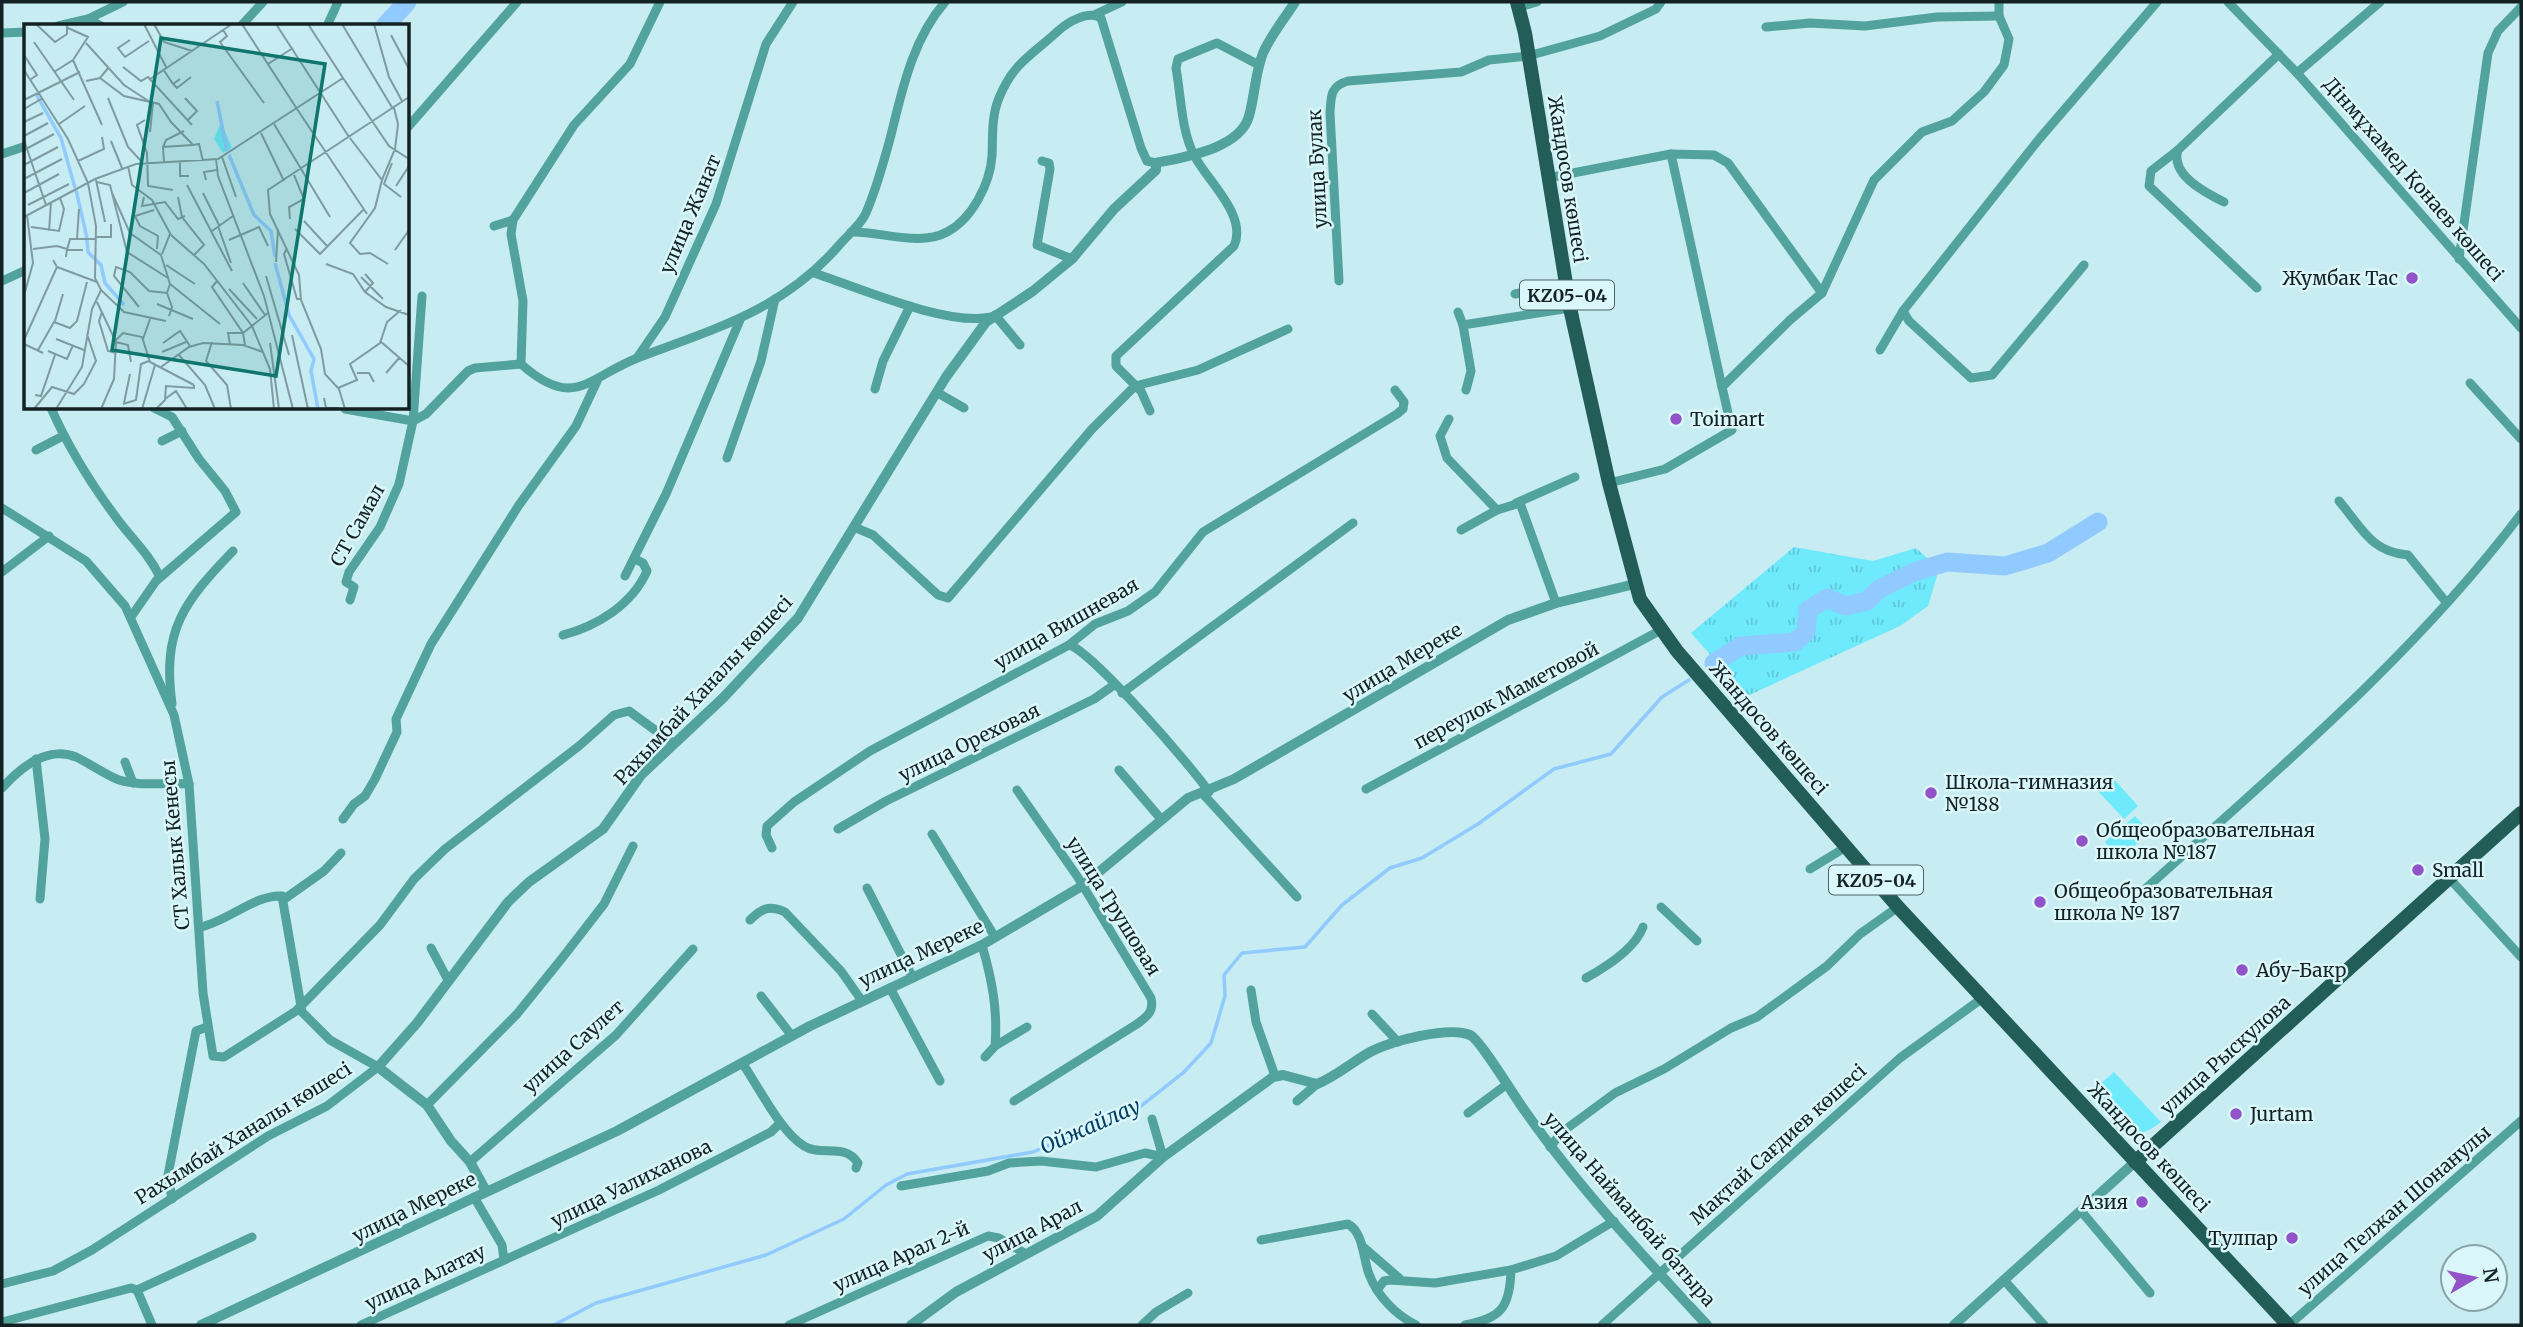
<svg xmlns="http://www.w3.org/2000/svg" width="2523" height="1327" font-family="Merriweather,serif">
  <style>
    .grass { fill: url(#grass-tufts) }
    .park { fill: #6feafc }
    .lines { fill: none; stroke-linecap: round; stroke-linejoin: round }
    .stream { stroke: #91cafe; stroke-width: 3.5 }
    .river { stroke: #91cafe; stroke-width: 19 }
    .minor { stroke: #52a39d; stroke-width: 9 }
    .tertiary { stroke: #52a39d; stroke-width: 10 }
    .primary { stroke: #225d58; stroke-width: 14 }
    .poi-dot { fill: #9253c9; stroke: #daf8fc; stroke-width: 2.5 }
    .labels { text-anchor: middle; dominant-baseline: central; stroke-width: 5; stroke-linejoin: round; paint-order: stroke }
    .shield { fill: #daf8fc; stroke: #4f6265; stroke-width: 2 }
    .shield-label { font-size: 18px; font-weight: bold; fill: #142224 }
    .street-label { font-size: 19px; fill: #142224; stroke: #daf8fc }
    .poi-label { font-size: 19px; fill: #142224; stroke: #daf8fc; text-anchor: start }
    .water-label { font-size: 21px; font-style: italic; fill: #033c65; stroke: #daf8fc }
    .inset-river { fill: none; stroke: #91cafe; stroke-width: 3.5 }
    .inset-road { fill: none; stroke: #7f9ba0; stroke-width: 2 }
    .view { fill: #0f766e; fill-opacity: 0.15; stroke: #0f766e; stroke-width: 3.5 }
    .inset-edge { fill: none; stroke: #142224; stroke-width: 3.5 }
  </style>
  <defs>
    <pattern id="grass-tufts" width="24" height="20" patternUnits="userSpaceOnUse" patternTransform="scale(1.75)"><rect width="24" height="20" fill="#6feafc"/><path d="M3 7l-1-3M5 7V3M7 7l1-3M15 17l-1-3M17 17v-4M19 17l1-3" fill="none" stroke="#5fc8d8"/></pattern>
  </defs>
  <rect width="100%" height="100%" fill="#c7ecf2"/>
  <polygon class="grass" points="1794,547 1873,561 1916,548 1927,558 1937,576 1928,606 1900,626 1747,696 1691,633"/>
  <g class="park">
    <polygon points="2112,777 2138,806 2124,819 2097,790"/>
    <polygon points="2135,816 2150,832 2120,859 2105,842"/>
    <path d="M2114,1072L2161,1122C2125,1151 2112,1120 2091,1092Z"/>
  </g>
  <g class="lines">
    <polyline class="stream" points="554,1325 596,1303 766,1255 844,1219 886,1185 907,1174 1033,1152 1137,1109 1184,1072 1211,1043 1225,996 1224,975 1242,953 1305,947 1342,905 1390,868 1422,858 1478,824 1554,769 1611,754 1662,697 1689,680"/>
    <g class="river">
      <polyline points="385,26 407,2"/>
      <polyline points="1714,663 1741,646 1795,642 1806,632 1808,610 1827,598 1845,606 1867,601 1879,589 1914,572 1947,562 2005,566 2048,553 2098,522"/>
    </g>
    <g class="minor">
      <path d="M660,2L630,64L574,125L513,220L511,234L523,301L521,364C575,412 589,376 640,357C717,328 785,309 841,243C849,234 859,226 865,215C876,191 883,164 890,139C902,91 912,40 945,2"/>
      <polyline points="2228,2 2297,73 2521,328"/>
      <polyline points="1519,7 1537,2"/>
      <polyline points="1096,14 1122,2"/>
      <polyline points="88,19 101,26"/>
      <polyline points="58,26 88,19 123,2"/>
      <polyline points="241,26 263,2"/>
      <polyline points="327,26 338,2"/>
      <polyline points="1766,27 1810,23 1865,26 1937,17 1999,16"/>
      <polyline points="2,33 26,32"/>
      <polyline points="2297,73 2380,2"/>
      <polyline points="408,127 517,2"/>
      <polyline points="2178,150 2151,171 2149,186 2257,288"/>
      <polyline points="2,154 26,146"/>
      <polyline points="1671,154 1714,155 1728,163 1822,293"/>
      <polyline points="1042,161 1049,163 1050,169 1037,245 1072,259"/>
      <polyline points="1547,178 1671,154 1722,387"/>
      <path d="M2224,202C2206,193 2170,175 2178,150L2279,54"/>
      <polyline points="494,226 513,220"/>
      <path d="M851,232C880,231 920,247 947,232C972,219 990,184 992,156C993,137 991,117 999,98C1013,63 1032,55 1058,31C1068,22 1088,10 1101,18L1141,148L1147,161L1156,163"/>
      <polyline points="2459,259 2488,53 2498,31 2521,7"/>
      <path d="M814,273C857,287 948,327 991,317"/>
      <polyline points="2,281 26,270"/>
      <path d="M1339,281L1330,113C1331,97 1330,86 1348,81L1461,72L1489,60L1528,56L1600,36L1656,9L1661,2"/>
      <polyline points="1515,294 1565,283"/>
      <polyline points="1903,311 1909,321 1971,378 1992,375 2084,265"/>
      <polyline points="1458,312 1463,325"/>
      <polyline points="995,315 1020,345"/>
      <polyline points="1880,350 1903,311 2040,138 2157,2"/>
      <polyline points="637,358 665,317 716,204 766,44 793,2"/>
      <polyline points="2470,383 2521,439"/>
      <polyline points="875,389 883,361 910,306"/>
      <polyline points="1466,390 1471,371 1463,325 1570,308"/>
      <polyline points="938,393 964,408"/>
      <path d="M51,408C69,449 91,484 118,520C133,540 149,554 160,577"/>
      <polyline points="345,409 413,421 426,414 468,371 475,368 521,364"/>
      <path d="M1150,411L1141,391L1116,366V356L1234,246C1248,215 1207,181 1194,155C1181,130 1181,95 1176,68L1178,59L1217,43L1259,65"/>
      <polyline points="1449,419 1440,436 1447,458 1497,510"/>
      <polyline points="162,441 182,431"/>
      <polyline points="36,450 63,436"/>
      <polyline points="727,458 761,361 775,299"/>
      <polyline points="1609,483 1665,469 1732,430 1722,387 1790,320 1822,293 1874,180 1922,132 1952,121 1984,92 2004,65 2009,39 1999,16 1999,2"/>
      <path d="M2339,501C2362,528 2371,552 2408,555L2446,602"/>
      <polyline points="1516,503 1575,477"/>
      <polyline points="2,508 86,561 125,606 174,715 189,784 203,993 213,1056 224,1057 296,1011 380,925 414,879 445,849 579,746 614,715 629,711 674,744"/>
      <polyline points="854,527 873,535 938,595 948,598 1092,429 1135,386 1198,370 1288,329"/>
      <polyline points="1461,530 1497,510 1520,503 1556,603"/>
      <polyline points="2,572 49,536"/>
      <polyline points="625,576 666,494 740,320"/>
      <polyline points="350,600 354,587 346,582 349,572 380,527 399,484 413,421 422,296"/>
      <polyline points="131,617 156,581 236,512 225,491 199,459 172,417 154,408"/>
      <path d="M563,635C597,626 632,605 647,571L643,563L635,559"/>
      <path d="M1069,645C1090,649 1194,769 1209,792"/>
      <polyline points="1122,693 1353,523"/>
      <path d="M172,704C162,630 183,603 233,551"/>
      <polyline points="36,759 45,839 40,899"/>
      <polyline points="125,762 133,783"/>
      <polyline points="1119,770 1161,819"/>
      <path d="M2,788C20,768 47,745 76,757C91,764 104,774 119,780C142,787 166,782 189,784"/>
      <polyline points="1366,789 1661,630"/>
      <polyline points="1203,794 1297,897"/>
      <polyline points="343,819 354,804 365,796 375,779 397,732 396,719 431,644 519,505 576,426 597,381"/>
      <polyline points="838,829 886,801 1094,699 1114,685"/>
      <polyline points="932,834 995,937"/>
      <polyline points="772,848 766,835 767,826 794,802 870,751 1069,645 1095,624 1128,611 1155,592 1203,532 1397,414 1403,409 1404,402 1395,390"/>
      <polyline points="1810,869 1846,847"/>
      <polyline points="2450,879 2521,957"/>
      <polyline points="867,888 913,978"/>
      <path d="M2142,892C2274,773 2413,657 2521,514"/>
      <polyline points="283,900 324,871 341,853"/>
      <polyline points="1661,907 1697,941"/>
      <path d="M750,920C762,908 769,905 785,912L841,971L862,1001"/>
      <path d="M982,945C992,980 998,1010 995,1046L985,1057"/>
      <polyline points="431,948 448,980"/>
      <path d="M1586,978C1606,967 1635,949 1643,927"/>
      <polyline points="890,988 940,1081"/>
      <polyline points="1251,990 1256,1022 1275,1076"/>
      <polyline points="761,996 792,1036"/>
      <polyline points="1372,1014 1398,1042"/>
      <polyline points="995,1046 1027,1027"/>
      <path d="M743,1064C759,1088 781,1132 804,1146C821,1157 844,1142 858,1163L856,1168"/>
      <path d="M1014,1101L1137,1024C1148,1016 1154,1011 1151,998L1077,876L1017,790"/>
      <polyline points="1297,1101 1317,1084"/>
      <polyline points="427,1105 517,1014 563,957 604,904 633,846"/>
      <polyline points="1468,1113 1506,1085"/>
      <polyline points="1152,1119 1163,1157"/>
      <polyline points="1550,1147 1562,1132 1615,1093 1664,1069 1731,1028 1757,1017 1827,966 1860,934 1898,907"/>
      <polyline points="470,1162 616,1035 693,949"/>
      <polyline points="901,1186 988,1171 1009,1163 1041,1161 1096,1167 1145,1153 1163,1157"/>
      <polyline points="474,1197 502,1245 504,1260"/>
      <polyline points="172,1199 168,1175 196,1031 207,1027"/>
      <polyline points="2081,1211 2150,1293"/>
      <path d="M1261,1240L1348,1224C1364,1233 1363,1259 1369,1274C1377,1296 1396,1315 1416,1325"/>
      <polyline points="1362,1246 1399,1278"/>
      <polyline points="2004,1280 2044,1325"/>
      <path d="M2,1284L53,1271L92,1250L268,1136L327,1106L378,1067L330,1040L302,1012L282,896C256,894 228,921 201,927"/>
      <polyline points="137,1290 152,1325"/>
      <polyline points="1377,1290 1384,1281 1390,1280 1435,1283 1511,1270"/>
      <polyline points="2,1322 131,1288 137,1290 252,1237"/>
      <polyline points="361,1325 659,1190 771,1132 779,1124"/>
      <polyline points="789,1325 988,1236 999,1238 1026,1254"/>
      <polyline points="1142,1325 1156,1312 1188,1293"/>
      <path d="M1465,1325C1501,1318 1510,1308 1511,1270L1556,1256L1614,1221"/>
      <polyline points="1602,1325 1900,1058 1984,997"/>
      <polyline points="2289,1325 2521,1121"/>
    </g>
    <g class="tertiary">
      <path d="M486,1191L470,1162L451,1141L427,1105L378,1067L417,1023L508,902L529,882L603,829L641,775L723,698L798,618L946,377L986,322L1033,291L1072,259L1114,209L1156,170V163C1184,157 1240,149 1249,116C1255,95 1255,73 1263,53C1271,35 1285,18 1295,2"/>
      <polyline points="201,1325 617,1131 810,1026 982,945 1082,886 1188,798 1234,779 1508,620 1556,603 1635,584"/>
      <path d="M911,1325L956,1292L1097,1216L1163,1157L1273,1077L1283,1075L1317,1084C1337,1076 1353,1061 1372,1051C1392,1041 1448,1026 1470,1035C1479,1038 1516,1099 1525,1111C1579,1188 1644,1257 1707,1325"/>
      <polyline points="1954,1325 2135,1162"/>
    </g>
    <g class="primary">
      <polyline points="1517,2 1525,33 1570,308 1609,483 1640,599 1677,651 1898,907 2288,1325"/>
      <polyline points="2135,1162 2521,813"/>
    </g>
  </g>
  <g class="poi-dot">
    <circle cx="2412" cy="278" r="7"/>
    <circle cx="1676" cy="419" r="7"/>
    <circle cx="1931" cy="793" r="7"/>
    <circle cx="2082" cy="841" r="7"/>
    <circle cx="2418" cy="870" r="7"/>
    <circle cx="2040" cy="902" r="7"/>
    <circle cx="2242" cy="970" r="7"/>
    <circle cx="2236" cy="1114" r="7"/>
    <circle cx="2142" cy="1202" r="7"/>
    <circle cx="2292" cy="1238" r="7"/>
  </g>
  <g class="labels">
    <g class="shield">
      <rect x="1520" y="280.5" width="94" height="29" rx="5"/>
      <rect x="1829" y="865.5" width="94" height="29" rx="5"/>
    </g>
    <g class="shield-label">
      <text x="1567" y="295">KZ05-04</text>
      <text x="1876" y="880">KZ05-04</text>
    </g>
    <g class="street-label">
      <text transform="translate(1317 169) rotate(-93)">улица Булак</text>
      <text transform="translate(1568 179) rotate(81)">Жандосов көшесі</text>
      <text transform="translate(2414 179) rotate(49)">Дінмұхамед Қонаев көшесі</text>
      <text transform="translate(690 214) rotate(-67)">улица Жанат</text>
      <text transform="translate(357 525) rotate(-61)">СТ Самал</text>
      <text transform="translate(1066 623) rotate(-30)">улица Вишневая</text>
      <text transform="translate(1402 662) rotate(-31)">улица Мереке</text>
      <text transform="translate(703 690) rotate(-47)">Рахымбай Ханалы көшесі</text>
      <text transform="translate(1506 695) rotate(-28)">переулок Маметовой</text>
      <text transform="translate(1769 728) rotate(49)">Жандосов көшесі</text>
      <text transform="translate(969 742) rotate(-26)">улица Ореховая</text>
      <text transform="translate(175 845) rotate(-95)">СТ Халык Кенесы</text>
      <text transform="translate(1114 906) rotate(58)">улица Грушовая</text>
      <text transform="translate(921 953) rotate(-25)">улица Мереке</text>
      <text transform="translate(573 1046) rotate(-42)">улица Саулет</text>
      <text transform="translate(2225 1055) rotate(-42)">улица Рыскулова</text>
      <text transform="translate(243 1133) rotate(-32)">Рахымбай Ханалы көшесі</text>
      <text transform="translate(1778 1144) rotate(-42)">Мақтай Сағдиев көшесі</text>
      <text transform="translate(2149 1147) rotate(47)">Жандосов көшесі</text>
      <text transform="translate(631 1183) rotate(-26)">улица Уалиханова</text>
      <text transform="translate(414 1207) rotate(-26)">улица Мереке</text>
      <text transform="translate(1630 1209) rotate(49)">улица Найманбай батыра</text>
      <text transform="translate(2394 1210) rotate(-41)">улица Телжан Шонанулы</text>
      <text transform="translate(1032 1230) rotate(-28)">улица Арал</text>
      <text transform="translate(901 1256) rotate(-24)">улица Арал 2-й</text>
      <text transform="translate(425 1277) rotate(-25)">улица Алатау</text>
    </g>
    <g class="poi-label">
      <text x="2398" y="278" text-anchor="end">Жумбак Тас</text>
      <text x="1690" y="419">Toimart</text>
      <text x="1945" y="782">Школа-гимназия<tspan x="1945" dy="22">№188</tspan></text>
      <text x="2096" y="830">Общеобразовательная<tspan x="2096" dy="22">школа №187</tspan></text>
      <text x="2432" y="870">Small</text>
      <text x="2054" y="891">Общеобразовательная<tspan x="2054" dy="22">школа № 187</tspan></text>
      <text x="2256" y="970">Абу-Бакр</text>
      <text x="2250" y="1114">Jurtam</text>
      <text x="2128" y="1202" text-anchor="end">Азия</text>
      <text x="2278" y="1238" text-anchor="end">Тулпар</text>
    </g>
    <g class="water-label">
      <text transform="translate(1090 1126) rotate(-24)">Ойжайлау</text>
    </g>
  </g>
  <g transform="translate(24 24)">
    <rect width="385" height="385" fill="#c7ecf2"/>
    <path d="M197,98L208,124L199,129L190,115Z" fill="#6feafc"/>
    <path class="inset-river" d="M12,70L37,114L51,164M193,77L203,127M205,131L230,191L247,207L251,233M52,166L63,214M63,216L64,228L77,241L81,259L100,281M251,239L265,291L290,335L287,347L294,385"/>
    <path class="inset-road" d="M12,0L31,18L43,10V0M120,0L142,43M130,0L140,18L168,27M218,0L273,85M252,0L325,113M318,0L369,85M350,0L365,53L378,77M199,6L203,12L196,18L240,79M367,11L385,45M106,16L94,24L101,33L125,17M10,18L50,76M62,19L100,61L126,78M0,31L13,51L7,55M49,36L78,101M244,40L269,24M99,43L117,57L124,53L168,101M139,45L149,60L156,55M0,46L44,115L64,159L72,202L71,254L77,266L100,288L142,297M30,48L49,36L64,13L44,4M76,54L100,72L135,80L147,98L169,121L175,120L179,137M319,54L365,122L385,135M126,55L208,0M62,57L76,54L85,43M149,60L153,64L167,53M84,74L104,123L118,138M161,74L173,87L163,97M0,76L56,48M0,85L19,74M273,85L343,190M121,96L113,101L123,129L124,162L149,166M0,98L19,89M35,100L61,82M250,100L306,193M126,108L129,79M237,109L260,157M0,112L24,99M326,114L358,156L371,125L374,100L370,84M0,116L22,181M87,117L98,144M139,123L142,116L160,107M0,126L30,110M198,133L212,173M192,135L194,152L240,272L269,385M54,137L80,125L78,113M140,138L139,123L169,121M156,138V152H165M368,139L360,160L377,173M0,141L34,123M104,142L108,161L128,176L147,211L180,240L228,302L246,345L250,385M0,155L38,135M72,156L81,198M182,156L180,148L193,146M358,156L351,184L326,219L336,230L346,229L364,240M73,158L86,161L103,228L144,254M163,161L208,247M372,162L385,142M0,169L35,150M88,169L106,209L137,231L146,260L143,269L125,267L106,248L92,243L90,252L115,283M179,169L195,201M120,173L118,182L141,178L154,195L161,192M154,173L158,193L180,221L170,231M4,181L45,160M130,186L111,192L116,202L134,212L133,225M0,193L71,155L112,140L194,135L319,54L284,0M266,195L265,183L280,175L270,151M280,197L303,222M194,202L207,239M7,203L35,207L40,185L36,174M271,205L296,230L339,186M25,207L27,179M188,207L209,192M72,213H87V200M53,215L55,185M205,216L235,203L244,222M263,224L260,230L273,275H277M9,225L33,222L43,225L42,233M59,226H43L46,215H72M371,226L385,206M138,230L146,210M252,238L254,205M302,240L329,250L341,268L362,283L385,291M142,241L171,260M33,243L73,258M242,252L265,331M337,253L359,275M193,257L188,263L219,309L221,321M219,259L241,291M146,260L196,300M205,265L233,295M1,268L9,239L3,191M341,268L349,259L341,250M143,269L148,283L145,292M73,278L92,318L90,355L77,385M133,280L169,295M78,288L75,297L84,327L92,329M31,297L39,270M268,311L284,385M32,315L60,326M119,315L126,295M0,316L33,243L29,236M92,316L99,309L118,313L126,338L170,361M356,317L385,342M92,318L104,321L107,338M188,318L182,337L203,361L207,385M139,319L156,307L166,322M246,319L255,385M0,320L19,329M206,320L204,309H219L244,289M14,326L30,298L46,304L53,297L63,258M24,327L43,335L49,321M138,328L162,318M155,331L181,361L191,385M137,343L165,323L179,319L219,321L239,328M333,349H345L350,358M362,349L376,333M314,364L333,356L326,340L356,319L363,298L377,286M11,371L17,372L31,331M300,374L302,384H315M141,375L152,367L163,385M100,379L106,350M99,380L112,376L117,340L125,337M10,385L28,363L50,370L60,360L72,337L63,310M32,385L58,343L68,285L77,266M118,385L131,341M132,385L141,376L142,362L170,364V361M321,385L315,365L301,350L297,325L277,276L275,251L246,190L244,166L385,73"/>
    <path class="view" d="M137,14L301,40L252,352L88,326Z"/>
    <rect width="385" height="385" class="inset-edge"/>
  </g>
  <rect width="2523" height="1327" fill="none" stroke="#142224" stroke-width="7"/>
  <g transform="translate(2474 1278) rotate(81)"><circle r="33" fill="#daf8fc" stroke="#8ba2a6" stroke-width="2"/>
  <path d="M0-5L12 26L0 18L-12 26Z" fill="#9253c9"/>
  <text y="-10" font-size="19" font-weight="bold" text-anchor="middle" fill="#142224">N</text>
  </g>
</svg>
